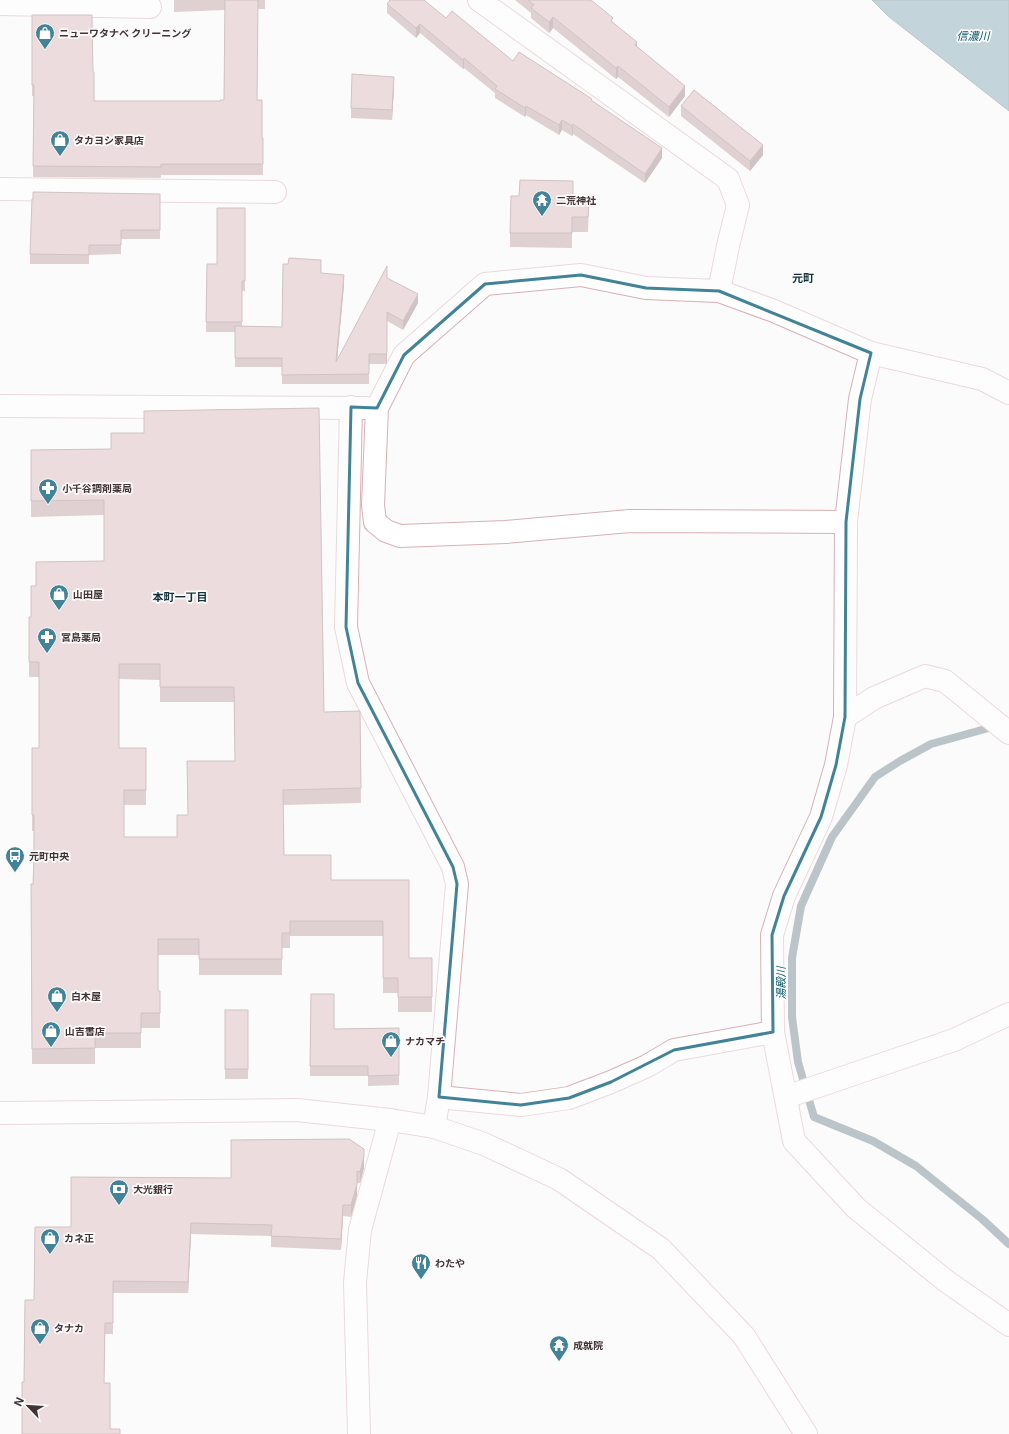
<svg xmlns="http://www.w3.org/2000/svg" width="1009" height="1434" font-family="Inter,'Noto Sans JP',sans-serif">
  <style>
    .water { fill: #7fa5b1; stroke: #6d838c }
    .lines { fill: none; stroke-linecap: round; stroke-linejoin: round }
    .stream { stroke: #6d838c; stroke-width: 8 }
    .minor-casing { stroke: #d8b0b5; stroke-width: 24 }
    .minor { stroke: #fff; stroke-width: 22 }
    .wall { fill: #bd9c9f; fill-rule: evenodd }
    .shaded-wall { fill: #9a7f82 }
    .building { fill: #dcb5b9; stroke: #9a7f82; fill-rule: evenodd }
    .marked { fill: none; stroke: #438397; stroke-width: 3; stroke-linejoin: round }
    .labels { text-anchor: middle; dominant-baseline: central; stroke-width: 3.5; stroke-linejoin: round; paint-order: stroke }
    .poi-label { font-size: 10px; font-weight: bold; fill: #433335; stroke: #fbfbfb; text-anchor: start }
    .water-label { font-size: 11px; font-style: italic; fill: #045669; stroke: #fbfbfb }
    .neighbourhood-label { font-size: 11px; font-weight: bold; fill: #12313a; stroke: #fbfbfb }
  </style>
  <rect width="100%" height="100%" fill="#fbfbfb"/>
  <polygon class="water" points="872,0 1009,0 1009,111 888,16"/>
  <g class="lines">
    <polyline class="stream" points="996,726 931,744 900,761 875,777 832,837 801,906 792,958 792,1017 798,1062 814,1117 873,1141 916,1166 982,1219 1009,1244"/>
    <g class="minor-casing">
      <g id="minor">
        <polyline points="479,0 728,179 738,205 728,246 719,291"/>
        <polyline points="0,4 150,7"/>
        <polyline points="0,189 275,192"/>
        <polyline points="871,353 982,379 1009,393"/>
        <polyline points="0,406 366,408"/>
        <polyline points="351,407 346,627 358,683 453,867 457,884 439,1097 434,1127"/>
        <polyline points="846,522 630,521 506,532 400,536 386,531 375,522 373,505 377,408 404,355 485,284 581,275 646,288 719,291 774,311 871,353 860,399 846,522 845,717 836,765 821,817 784,896 772,935 773,1032 794,1141 856,1208 946,1281 1009,1325"/>
        <polyline points="845,717 874,698 925,676 945,681 1009,733"/>
        <polyline points="439,1097 521,1105 569,1098 611,1082 647,1066 674,1050 773,1032"/>
        <polyline points="786,1097 954,1040 1009,1014"/>
        <polyline points="0,1113 297,1110 390,1120 434,1127 484,1144 559,1179 661,1249 744,1336 806,1434"/>
        <polyline points="359,1434 355,1282 360,1230 390,1120"/>
      </g>
    </g>
    <use href="#minor" class="minor"/>
  </g>
  <g class="wall">
    <polygon points="174,0 265,0 265,9 258,9 257,100 262,138 263,138 263,175 161,175 161,178 33,177 34,96 32,96 32,15 94,101 220,101 224,100 225,10 174,12"/>
    <polygon points="515,0 587,0 613,23 685,96 669,117 618,77 616,79 553,28 549,33 531,18 531,13"/>
    <polygon points="387,4 446,18 513,61 592,101 662,158 645,183 573,134 572,136 562,130 559,135 526,115 525,117 495,98 495,93 464,68 463,69 420,33 416,38 387,13"/>
    <polygon points="394,87 392,120 351,118 351,108"/>
    <polygon points="681,106 763,155 750,171 681,116"/>
    <polygon points="160,194 160,239 121,239 121,254 89,255 89,264 30,264 30,254"/>
    <polygon points="573,196 589,196 588,232 572,232 572,248 510,247 510,233"/>
    <polygon points="245,208 245,291 242,291 242,326 282,327 321,273 344,285 337,360 387,278 418,303 403,330 387,321 387,362 386,364 369,364 369,384 282,384 282,367 235,367 235,332 206,332 207,264 217,264"/>
    <path d="M111,433L324,712L360,711L361,803L283,805L284,855L331,880H409V958H432V1012H398V993H383V936H290V948H282V975H199V955H158V991H160V1028H141V1048H95V1064H32L31,884H33L34,831H32V748H39V677H29V617H31L36,586L104,561V515L31,517V450L111,449ZM119,679L160,680V702H234L235,761L188,815L177,837H124V805H146V748H119Z"/>
    <polygon points="311,994 334,1029 399,1028 399,1085 368,1086 368,1076 310,1076"/>
    <rect x="225" y="1010" width="23" height="69"/>
    <polygon points="349,1139 364,1149 364,1168 360,1183 357,1183 357,1195 351,1217 343,1216 341,1250 271,1247 271,1236 191,1234 188,1293 113,1293 113,1334 105,1334 104,1383 110,1383 110,1429 120,1429 120,1434 22,1434 22,1382 24,1382 25,1300 34,1300 35,1227 71,1227 71,1177 231,1178 231,1140"/>
  </g>
  <g class="shaded-wall">
    <polygon points="553,17 553,28 549,33 549,22"/>
    <polygon points="420,24 420,33 416,38 416,28"/>
    <polygon points="637,42 637,52 635,45"/>
    <polygon points="464,58 464,68 463,69 463,60"/>
    <polygon points="618,66 618,77 616,79 616,68"/>
    <polygon points="394,77 394,87 392,120 392,110"/>
    <polygon points="685,86 685,96 669,117 669,107"/>
    <polygon points="526,106 526,115 525,117 525,108"/>
    <polygon points="562,120 562,130 559,135 559,125"/>
    <polygon points="573,124 573,134 572,136 572,126"/>
    <polygon points="763,145 763,155 750,171 750,161"/>
    <polygon points="662,148 662,158 645,183 645,174"/>
    <polygon points="344,275 344,285 336,372 336,362"/>
    <polygon points="418,294 418,303 403,330 403,321"/>
    <polygon points="387,321 387,362 386,364 386,354"/>
    <polygon points="364,1156 364,1168 360,1183 360,1172"/>
    <polygon points="357,1171 357,1195 351,1217 351,1205"/>
    <polygon points="343,1205 343,1216 341,1250 341,1239"/>
    <polygon points="191,1223 191,1234 188,1293 188,1282"/>
  </g>
  <g class="building">
    <polygon points="225,0 258,0 257,100 262,100 262,138 263,138 263,164 161,164 161,167 33,166 34,85 32,85 32,15 92,15 93,72 94,72 94,101 220,101 220,100 224,100"/>
    <polygon points="390,0 424,0 446,18 452,11 513,61 519,52 592,99 591,100 662,148 645,174 573,124 572,126 562,120 559,125 526,106 525,108 495,89 497,86 464,58 463,60 420,24 416,28 387,4"/>
    <polygon points="528,0 587,0 589,1 591,0 613,18 611,21 637,42 635,45 685,86 669,107 618,66 616,68 553,17 549,22 531,8 534,5"/>
    <polygon points="352,74 394,77 392,110 351,108"/>
    <polygon points="694,90 763,145 750,161 681,106"/>
    <polygon points="520,180 573,181 573,196 589,196 588,217 572,217 572,233 510,233 511,196 519,196"/>
    <polygon points="33,192 160,194 160,230 121,230 121,245 89,245 89,255 30,254 32,199 33,199"/>
    <polygon points="217,208 245,208 245,281 242,281 242,322 206,322 207,264 217,264"/>
    <polygon points="289,258 321,260 321,273 344,275 336,362 387,266 387,278 418,294 403,321 387,312 387,352 386,354 369,354 369,374 282,375 282,358 235,358 235,326 282,327 283,264 288,264"/>
    <path d="M319,408L324,712L360,711L361,788L283,790L284,855H331V880H409V958H432V997H398V978H383V921H290V933H282V959H199V939H158V991H160V1013H141V1033H95V1048L32,1049L31,884H33L34,859V815H32V748H39V662H29V617H31V586H36V562L104,561V500L31,501V450L111,449V433H144V411ZM119,664H160V687H234L235,761H187L188,815H177V837H124V790H146V748H119Z"/>
    <polygon points="311,994 334,994 334,1029 399,1028 399,1075 368,1076 368,1066 310,1066"/>
    <rect x="225" y="1010" width="23" height="59"/>
    <polygon points="349,1139 364,1149 364,1156 360,1172 357,1171 357,1184 351,1205 343,1205 341,1239 271,1236 272,1225 191,1223 188,1282 113,1281 113,1323 105,1323 104,1383 110,1383 110,1429 120,1429 120,1434 22,1434 22,1382 24,1382 25,1300 34,1300 35,1227 71,1227 71,1177 231,1178 231,1140"/>
  </g>
  <path d="M0 0H1009V1434H0ZM581,275L646,288L719,291L871,353L860,399L846,522L845,717L836,765L821,817L784,896L772,935L773,1032L674,1050L611,1082L569,1098L521,1105L439,1097L457,884L453,867L358,683L346,627L351,407L377,408L404,355L485,284Z" fill="#fbfbfb" fill-opacity=".55" fill-rule="evenodd"/>
  <path class="marked" d="M581,275L646,288L719,291L871,353L860,399L846,522L845,717L836,765L821,817L784,896L772,935L773,1032L674,1050L611,1082L569,1098L521,1105L439,1097L457,884L453,867L358,683L346,627L351,407L377,408L404,355L485,284Z"/>
  <defs>
    <g id="shop-pin" transform="scale(1)"><path d="M0 17L-7.5 6A9.5 9.5 0 1 1 7.5 6Z" fill="#438397" stroke="#fbfbfb"/><path d="M-5-2.5h2.3a2.7 3.5 0 0 1 5.4 0H5L5.5 6h-11ZM-1.5-2.5h3a1.5 2.3 0 0 0-3 0Z" fill="#fff"/></g>
    <g id="temple-pin" transform="scale(1)"><path d="M0 17L-7.5 6A9.5 9.5 0 1 1 7.5 6Z" fill="#438397" stroke="#fbfbfb"/><path d="M0-6L5-2H3V0L6.5 2.5H4V6H1.5V3h-3V6H-4V2.5H-6.5L-3 0V-2H-5Z" fill="#fff"/></g>
    <g id="pharmacy-pin" transform="scale(1)"><path d="M0 17L-7.5 6A9.5 9.5 0 1 1 7.5 6Z" fill="#438397" stroke="#fbfbfb"/><path d="M-2-6h4v4h4v4h-4v4h-4v-4h-4v-4h4Z" fill="#fff"/></g>
    <g id="bus-pin" transform="scale(1)"><path d="M0 17L-7.5 6A9.5 9.5 0 1 1 7.5 6Z" fill="#438397" stroke="#fbfbfb"/><path d="M-5-6H5V4H4V6H2V4H-2V6H-4V4H-5ZM-3.5-4V0h7V-4ZM-3.5 1.2v1.5H-2V1.2ZM2 1.2v1.5H3.5V1.2Z" fill="#fff"/></g>
    <g id="bank-pin" transform="scale(1)"><path d="M0 17L-7.5 6A9.5 9.5 0 1 1 7.5 6Z" fill="#438397" stroke="#fbfbfb"/><path d="M-6-4H6V4H-6ZM0-2.3a2.3 2.3 0 1 0 0 4.6a2.3 2.3 0 1 0 0-4.6Z" fill="#fff"/></g>
    <g id="restaurant-pin" transform="scale(1)"><path d="M0 17L-7.5 6A9.5 9.5 0 1 1 7.5 6Z" fill="#438397" stroke="#fbfbfb"/><path d="M-5-6h1v4h1v-4h1v4h1v-4h1v5L-1.5 .5V6h-2V.5L-5-1ZM5-6V6H3V1.5H1.5Q1.5-4 5-6Z" fill="#fff"/></g>
  </defs>
  <g fill-rule="evenodd">
    <use href="#shop-pin" x="45" y="33"/>
    <use href="#shop-pin" x="60" y="140"/>
    <use href="#temple-pin" x="542" y="200"/>
    <use href="#pharmacy-pin" x="48" y="488"/>
    <use href="#shop-pin" x="59" y="594"/>
    <use href="#pharmacy-pin" x="47" y="637"/>
    <use href="#bus-pin" x="15" y="856"/>
    <use href="#shop-pin" x="57" y="996"/>
    <use href="#shop-pin" x="51" y="1031"/>
    <use href="#shop-pin" x="391" y="1041"/>
    <use href="#bank-pin" x="119" y="1189"/>
    <use href="#shop-pin" x="50" y="1238"/>
    <use href="#restaurant-pin" x="421" y="1263"/>
    <use href="#shop-pin" x="40" y="1328"/>
    <use href="#temple-pin" x="559" y="1345"/>
  </g>
  <g class="labels">
    <g class="poi-label">
      <text x="59" y="33">ニューワタナベ クリーニング</text>
      <text x="74" y="140">タカヨシ家具店</text>
      <text x="556" y="200">二荒神社</text>
      <text x="62" y="488">小千谷調剤薬局</text>
      <text x="73" y="594">山田屋</text>
      <text x="61" y="637">宮島薬局</text>
      <text x="29" y="856">元町中央</text>
      <text x="71" y="996">白木屋</text>
      <text x="65" y="1031">山吉書店</text>
      <text x="405" y="1041">ナカマチ</text>
      <text x="133" y="1189">大光銀行</text>
      <text x="64" y="1238">カネ正</text>
      <text x="435" y="1263">わたや</text>
      <text x="54" y="1328">タナカ</text>
      <text x="573" y="1345">成就院</text>
    </g>
    <g class="water-label">
      <text x="973" y="36">信濃川</text>
      <text transform="translate(781 983) rotate(-91)">湯殿川</text>
    </g>
    <g class="neighbourhood-label">
      <text x="803" y="278">元町</text>
      <text x="180" y="597">本町一丁目</text>
    </g>
  </g>
  <g transform="translate(28 1406) rotate(295)" stroke="#fbfbfb" stroke-width="3" paint-order="stroke">
  <path d="M0-3L7 15L0 10L-7 15Z" fill="#433335"/>
  <text y="-6" font-size="11" font-weight="bold" text-anchor="middle" fill="#433335">N</text>
  </g>
</svg>
